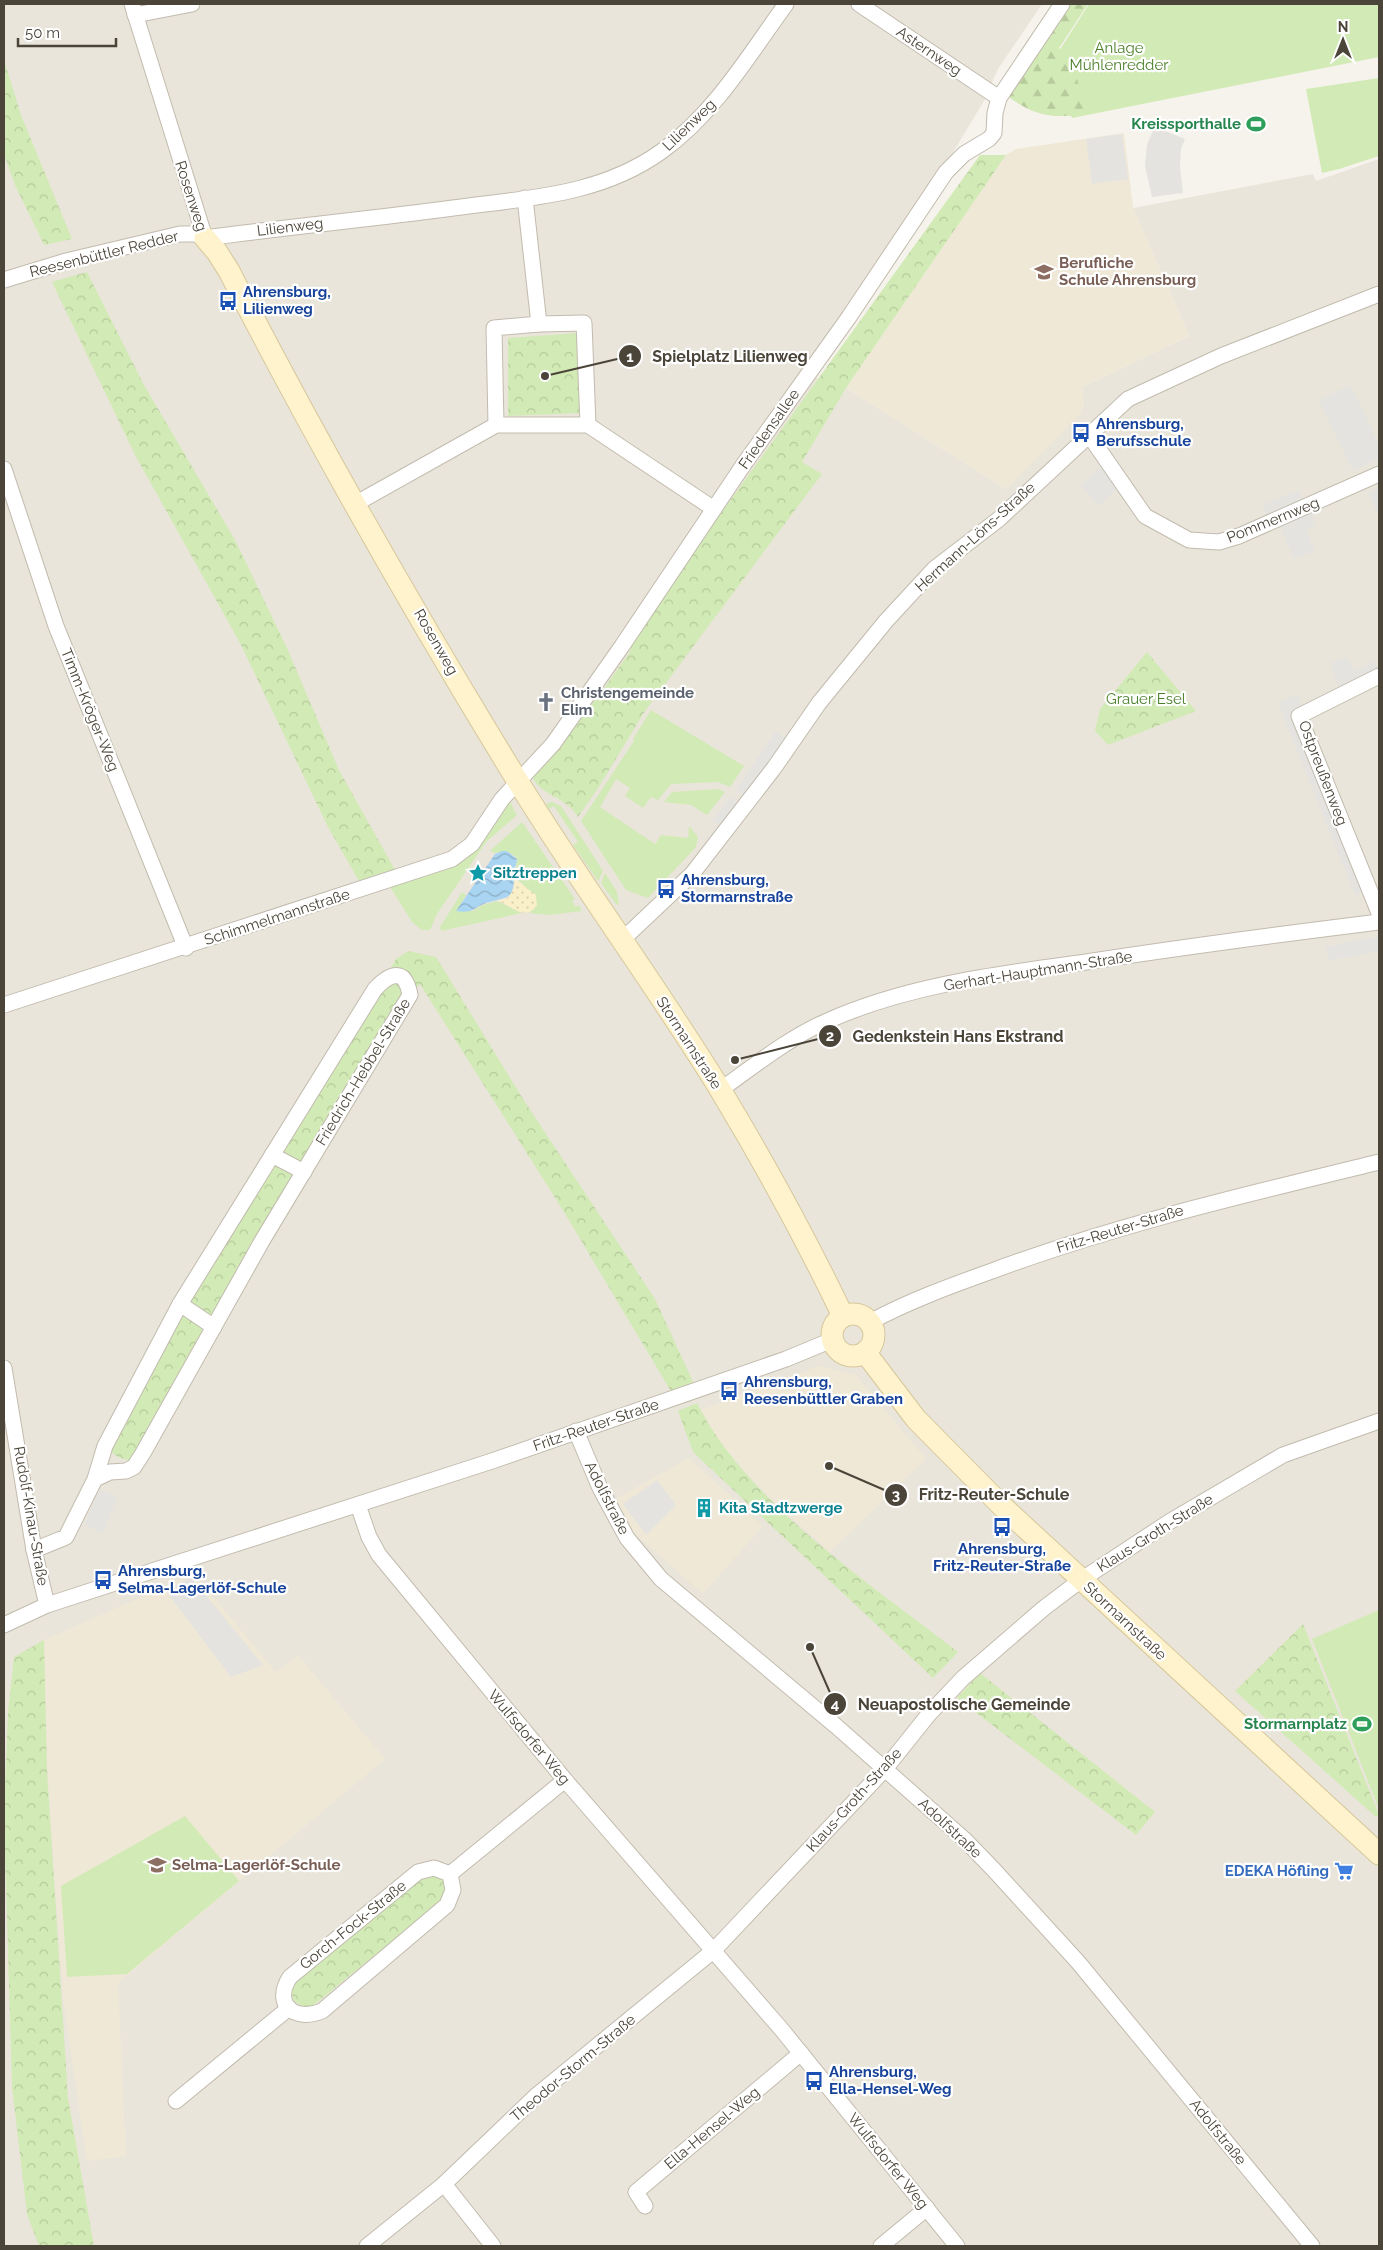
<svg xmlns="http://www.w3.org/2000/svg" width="1383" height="2250" font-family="Raleway,sans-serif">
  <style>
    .residential { fill: #eae5da }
    .education { fill: #efe8d6 }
    .green { fill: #d2eab5 }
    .forest { fill: url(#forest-firs) }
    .sand { fill: url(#sand-dots) }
    .park { fill: url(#park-crowns) }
    .parking { fill: #e5e3e0 }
    .water { fill: url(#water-waves) }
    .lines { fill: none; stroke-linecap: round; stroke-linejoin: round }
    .street-casing { stroke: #c2bbae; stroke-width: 17 }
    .secondary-casing { stroke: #d6c79b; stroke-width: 23 }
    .street { stroke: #fff; stroke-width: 15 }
    .secondary { stroke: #fff3cd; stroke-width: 21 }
    .labels { text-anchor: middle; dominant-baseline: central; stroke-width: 4.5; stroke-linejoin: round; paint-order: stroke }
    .park-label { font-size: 15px; fill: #4a7f2a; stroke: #fff }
    .street-label { font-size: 15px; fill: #4b4439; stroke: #fff }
    .leisure-label { font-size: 15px; font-weight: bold; fill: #27864d; stroke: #fff; text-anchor: end }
    .education-label { font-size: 15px; font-weight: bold; fill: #785e54; stroke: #fff; text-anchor: start }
    .transit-label { font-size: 15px; font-weight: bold; fill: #164399; stroke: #fff; text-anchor: start }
    .worship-label { font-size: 15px; font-weight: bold; fill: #5b616d; stroke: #fff; text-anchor: start }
    .culture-label { font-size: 15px; font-weight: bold; fill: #0d838f; stroke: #fff; text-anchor: start }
    .shop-label { font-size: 15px; font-weight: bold; fill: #366cbe; stroke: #fff; text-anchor: end }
    .leader { fill: none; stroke: #4b4439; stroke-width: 2 }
    .callout-dot { fill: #4b4439; stroke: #fff; stroke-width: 2 }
    .mark-label { font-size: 15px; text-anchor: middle; font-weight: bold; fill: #fff }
    .callout-label { font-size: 16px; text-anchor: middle; font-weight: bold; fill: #4b4439; stroke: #fff; stroke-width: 4.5; stroke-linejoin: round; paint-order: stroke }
  </style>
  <defs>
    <pattern id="forest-firs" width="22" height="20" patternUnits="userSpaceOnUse" patternTransform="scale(1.25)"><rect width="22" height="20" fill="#d2eab5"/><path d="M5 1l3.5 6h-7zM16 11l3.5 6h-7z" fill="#b6ca9c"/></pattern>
    <pattern id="sand-dots" width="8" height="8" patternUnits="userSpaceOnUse" patternTransform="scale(1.25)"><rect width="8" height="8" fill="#f9efc9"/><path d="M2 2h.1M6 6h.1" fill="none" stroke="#d7cead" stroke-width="1.8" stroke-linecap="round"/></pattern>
    <pattern id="park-crowns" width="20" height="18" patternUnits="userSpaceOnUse" patternTransform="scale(1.25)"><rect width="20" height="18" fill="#d2eab5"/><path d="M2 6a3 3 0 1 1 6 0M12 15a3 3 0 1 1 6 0" fill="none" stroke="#b6ca9c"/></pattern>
    <pattern id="water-waves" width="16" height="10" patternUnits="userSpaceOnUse" patternTransform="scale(1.25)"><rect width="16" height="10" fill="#a9d4f2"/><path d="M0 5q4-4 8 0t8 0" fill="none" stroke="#8caec5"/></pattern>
  </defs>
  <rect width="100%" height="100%" fill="#f6f3ec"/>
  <polygon class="residential" points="4,4 1042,4 998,69 984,101 896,247 808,375 846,388 1006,489 1084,406 1082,387 1189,336 1133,208 1313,174 1316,181 1379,159 1379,2246 4,2246"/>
  <g class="education">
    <polygon points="1124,133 1133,208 1189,336 1082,387 1084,406 1076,419 1006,489 846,388 1006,155 1016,149"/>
    <polygon points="819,1366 856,1375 926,1459 830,1552 777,1505 747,1474 718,1441 701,1410"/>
    <polygon points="689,1458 763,1526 703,1594 633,1532 614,1500"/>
    <polygon points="194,1574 276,1672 298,1655 385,1759 118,1983 126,2156 87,2161 63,1998 47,1770 44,1640"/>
  </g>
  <g class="green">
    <polygon points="1089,4 1379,4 1379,57 1072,118 1050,65"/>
    <polygon points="1379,78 1379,156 1339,169 1322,173 1306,89"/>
    <polygon points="651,710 744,766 730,787 718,782 671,784 658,800 651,797 643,808 625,796 630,788 616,779 599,809 600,807 655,844 661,835 688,838 689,826 698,837 696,847 648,898 626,890 581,821 634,741 633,739"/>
    <polygon points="718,789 725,792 707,815 691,805 664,802 672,792"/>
    <polygon points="510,802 517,815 486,842 437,914 430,930 422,930 412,922 389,885 444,865"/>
    <polygon points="552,802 561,806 603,871 598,881 573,845 578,842 554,806 549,809 546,804"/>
    <polygon points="522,822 575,899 572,901 576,907 579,905 582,911 549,915 529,913 534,909 522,883 515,879 517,858 507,851 495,853 490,851"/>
    <polygon points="605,873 617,892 619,905 616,904 601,883"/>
    <polygon points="462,892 466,895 457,911 473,911 483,905 497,901 522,913 441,931 440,927"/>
    <polygon points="1379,1610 1379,1809 1312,1639"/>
    <polygon points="185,1816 239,1881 127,1974 67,1977 61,1886"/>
  </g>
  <path class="forest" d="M1068,4H1088L1059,48L1073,60L1085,114C1051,119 1034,116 1006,95Z"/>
  <path class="sand" d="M515,879L536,895L537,905C524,923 511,904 497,901L508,898L514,887Z"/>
  <g class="park">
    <polygon points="4,60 21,115 72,239 44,245 15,185 4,154"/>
    <path d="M980,155H1006L846,388L802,462L822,474L645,711L597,790L578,817C565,795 542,798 531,775L597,698L630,652L631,644L669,585Z"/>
    <polygon points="87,272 144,385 235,540 287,648 339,770 395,870 359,881 328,827 240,643 135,455 52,282"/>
    <polygon points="579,333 583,413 508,416 508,338"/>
    <polygon points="1147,652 1196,711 1108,745 1095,731 1100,709"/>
    <polygon points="408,951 436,957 523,1099 655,1299 694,1384 672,1393 564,1212 420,984 398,1008 144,1441 130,1461 118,1457 110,1451 190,1299 396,959"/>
    <path d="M697,1403C746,1502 872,1585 958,1652L933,1678L693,1452L678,1411Z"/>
    <polygon points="1303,1624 1379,1815 1376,1817 1235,1691"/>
    <polygon points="44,1640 47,1770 68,2098 94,2246 39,2246 27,2214 12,2087 4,1816 8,1712 14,1657"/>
    <polygon points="980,1673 1155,1812 1136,1835 957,1698"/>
    <path d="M425,1875C436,1875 441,1876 446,1886L439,1903L310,2008L302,2006L293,2000L291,1990L293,1983Z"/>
  </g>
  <g class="parking">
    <polygon points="1155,127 1185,139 1181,149 1180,166 1183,193 1152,197 1145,166 1147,144"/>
    <polygon points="1122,134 1128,179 1092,184 1086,139"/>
    <polygon points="1351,385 1379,445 1379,459 1353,471 1319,400"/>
    <polygon points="1101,467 1119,487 1099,506 1081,486"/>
    <polygon points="1379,487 1379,517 1368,493"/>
    <polygon points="1299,490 1303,501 1267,516 1263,505"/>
    <polygon points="1311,513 1316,525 1306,530 1315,551 1294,559 1280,526"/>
    <polygon points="1347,657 1354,671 1374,661 1379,672 1339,688 1331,663"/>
    <polygon points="1298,694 1365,891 1355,895 1278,703"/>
    <polygon points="776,731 786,738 746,797 736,790"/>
    <polygon points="730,797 740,804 723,827 713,820"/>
    <polygon points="1379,936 1379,951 1329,961 1325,947"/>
    <polygon points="657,1480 676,1505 646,1535 623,1504"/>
    <polygon points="99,1489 117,1497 103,1533 84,1525"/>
    <polygon points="191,1577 263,1665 231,1677 165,1590"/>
  </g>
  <path class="water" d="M502,851H507L517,859C517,864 514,868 514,874C514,901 508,896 486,903C473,908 473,914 456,911L495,854Z"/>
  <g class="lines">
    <g class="street-casing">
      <g id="street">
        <polyline points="132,4 205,238"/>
        <polyline points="859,4 999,98"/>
        <polyline points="135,15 192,4"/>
        <path d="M4,280L66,261L180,234H195L205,238C288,227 370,219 453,208C526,198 600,196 662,151C714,114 749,55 786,4"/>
        <polyline points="539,324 584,323 588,425"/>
        <polyline points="496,425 494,328 539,324 525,198"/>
        <polyline points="1089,435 1145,516 1189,540 1219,542 1239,536 1379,474"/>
        <polyline points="4,469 56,626 186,948"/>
        <polyline points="355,504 496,425 588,425 714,509"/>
        <polyline points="1379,676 1299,716 1379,913"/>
        <polyline points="621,941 692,874 774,768 819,703 886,621 934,569 999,519 1128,399 1221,356 1379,294"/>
        <polyline points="4,1005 452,859 472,844 502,799 553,744 622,646 744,464 849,317 946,172 964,154 989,139 994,133 995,113 999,98 1062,4"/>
        <path d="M720,1090C754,1066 787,1039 825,1022C906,985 999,974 1086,962C1184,947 1282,934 1379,922"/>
        <polyline points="272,1155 304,1172"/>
        <polyline points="180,1304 214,1327"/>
        <path d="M870,1322C909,1301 950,1286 992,1271C1118,1224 1249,1194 1379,1162"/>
        <polyline points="4,1368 34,1550 47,1605"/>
        <polyline points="576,1431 600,1488 627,1538 661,1579 836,1726 964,1839 994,1870 1078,1962 1312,2246"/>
        <polyline points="358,1505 369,1537 379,1555 565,1780 782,2030 957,2246"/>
        <path d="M34,1550L66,1537L95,1479L105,1446L180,1304L375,989C390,973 405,967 410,995L262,1241L143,1453L134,1467L126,1471L110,1472L95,1479"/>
        <polyline points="4,1625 47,1605 492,1461 786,1359 832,1340"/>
        <path d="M434,1868L450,1874L453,1890L447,1905L322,2011C295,2022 272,2005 290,1977L418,1872Z"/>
        <polyline points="450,1874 565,1780"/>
        <polyline points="176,2101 289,2008"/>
        <polyline points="444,2184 493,2246"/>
        <polyline points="645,2206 636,2192 801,2053"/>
        <polyline points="367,2246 444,2184 537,2095 713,1951 885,1769 929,1714 963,1678 1044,1608 1081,1580 1169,1522 1283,1455 1379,1421"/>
        <polyline points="881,2246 927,2208"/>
      </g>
    </g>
    <g class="secondary-casing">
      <g id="secondary">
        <path d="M205,238L217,252L229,271C318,444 415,614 517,780C582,886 656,985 721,1091C765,1164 806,1239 843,1316"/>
        <circle cx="853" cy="1335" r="21"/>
        <polyline points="865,1352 916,1419 1004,1508 1379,1854"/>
      </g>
    </g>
    <use href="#street" class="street"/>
    <use href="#secondary" class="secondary"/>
  </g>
  <defs>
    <g id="stadium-bare" transform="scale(1.5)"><path d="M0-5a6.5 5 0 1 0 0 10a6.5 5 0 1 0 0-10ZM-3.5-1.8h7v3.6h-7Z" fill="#2e9e5b" stroke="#fff" stroke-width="2.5" paint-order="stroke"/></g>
    <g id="school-bare" transform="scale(1.5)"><path d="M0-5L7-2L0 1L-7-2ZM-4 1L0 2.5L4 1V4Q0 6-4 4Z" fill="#8d6e63" stroke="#fff" stroke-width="2.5" paint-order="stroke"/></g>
    <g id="bus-bare" transform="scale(1.5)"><path d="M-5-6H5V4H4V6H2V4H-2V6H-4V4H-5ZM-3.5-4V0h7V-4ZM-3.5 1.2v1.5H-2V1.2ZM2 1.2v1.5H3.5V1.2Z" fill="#1a4fb4" stroke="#fff" stroke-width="2.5" paint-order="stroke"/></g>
    <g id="church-bare" transform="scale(1.5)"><path d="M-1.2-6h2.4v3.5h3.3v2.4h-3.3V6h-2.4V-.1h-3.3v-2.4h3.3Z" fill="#6b7280" stroke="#fff" stroke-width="2.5" paint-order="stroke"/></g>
    <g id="sight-bare" transform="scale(1.5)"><path d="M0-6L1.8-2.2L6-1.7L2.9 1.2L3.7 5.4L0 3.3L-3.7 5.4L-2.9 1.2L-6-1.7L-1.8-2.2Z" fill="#0f9aa8" stroke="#fff" stroke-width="2.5" paint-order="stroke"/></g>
    <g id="building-bare" transform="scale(1.5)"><path d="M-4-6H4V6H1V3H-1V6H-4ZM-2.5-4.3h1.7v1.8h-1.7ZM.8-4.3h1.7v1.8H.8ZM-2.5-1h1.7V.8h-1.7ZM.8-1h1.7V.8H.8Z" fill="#0f9aa8" stroke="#fff" stroke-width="2.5" paint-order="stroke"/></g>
    <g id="supermarket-bare" transform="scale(1.5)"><path d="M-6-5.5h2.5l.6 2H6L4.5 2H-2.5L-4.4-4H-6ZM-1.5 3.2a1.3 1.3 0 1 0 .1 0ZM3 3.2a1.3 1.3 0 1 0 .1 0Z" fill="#3f7fe0" stroke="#fff" stroke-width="2.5" paint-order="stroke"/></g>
  </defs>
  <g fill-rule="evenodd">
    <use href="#stadium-bare" x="1256" y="124"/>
    <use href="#school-bare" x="1044" y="272"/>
    <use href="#bus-bare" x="228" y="301"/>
    <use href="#bus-bare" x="1081" y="433"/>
    <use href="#church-bare" x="546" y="702"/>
    <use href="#sight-bare" x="478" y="873"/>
    <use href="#bus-bare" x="666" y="889"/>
    <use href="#bus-bare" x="729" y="1391"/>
    <use href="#building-bare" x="704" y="1508"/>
    <use href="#bus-bare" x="1002" y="1527"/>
    <use href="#bus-bare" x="103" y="1580"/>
    <use href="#stadium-bare" x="1362" y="1724"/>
    <use href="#school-bare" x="157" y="1865"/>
    <use href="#supermarket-bare" x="1344" y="1871"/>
    <use href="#bus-bare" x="814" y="2081"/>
  </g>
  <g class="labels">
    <g class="park-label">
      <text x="1119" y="48">Anlage<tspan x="1119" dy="17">Mühlenredder</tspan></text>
      <text x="1146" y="699">Grauer Esel</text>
    </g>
    <g class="street-label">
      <text transform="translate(929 51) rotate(34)">Asternweg</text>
      <text transform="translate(689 125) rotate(-44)">Lilienweg</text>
      <text transform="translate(191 196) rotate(72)">Rosenweg</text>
      <text transform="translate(290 227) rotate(-7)">Lilienweg</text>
      <text transform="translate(104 254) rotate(-14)">Reesenbüttler Redder</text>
      <text transform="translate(769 429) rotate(-55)">Friedensallee</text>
      <text transform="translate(1273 520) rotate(-22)">Pommernweg</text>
      <text transform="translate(975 537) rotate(-42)">Hermann-Löns-Straße</text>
      <text transform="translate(436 642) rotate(60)">Rosenweg</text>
      <text transform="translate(90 710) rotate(68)">Timm-Kröger-Weg</text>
      <text transform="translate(1323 773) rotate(69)">Ostpreußenweg</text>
      <text transform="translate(277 917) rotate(-18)">Schimmelmannstraße</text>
      <text transform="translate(1038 971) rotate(-9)">Gerhart-Hauptmann-Straße</text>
      <text transform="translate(689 1043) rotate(57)">Stormarnstraße</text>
      <text transform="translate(363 1072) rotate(-59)">Friedrich-Hebbel-Straße</text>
      <text transform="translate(1120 1229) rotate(-17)">Fritz-Reuter-Straße</text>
      <text transform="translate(596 1425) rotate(-19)">Fritz-Reuter-Straße</text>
      <text transform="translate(607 1498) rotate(63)">Adolfstraße</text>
      <text transform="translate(31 1516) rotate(80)">Rudolf-Kinau-Straße</text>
      <text transform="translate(1155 1533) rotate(-32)">Klaus-Groth-Straße</text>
      <text transform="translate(1125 1621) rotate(43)">Stormarnstraße</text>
      <text transform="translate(529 1737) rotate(50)">Wulfsdorfer Weg</text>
      <text transform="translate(854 1800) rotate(-48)">Klaus-Groth-Straße</text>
      <text transform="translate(950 1828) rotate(43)">Adolfstraße</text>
      <text transform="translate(353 1925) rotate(-39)">Gorch-Fock-Straße</text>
      <text transform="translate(573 2068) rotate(-40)">Theodor-Storm-Straße</text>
      <text transform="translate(712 2128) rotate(-40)">Ella-Hensel-Weg</text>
      <text transform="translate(1218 2132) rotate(51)">Adolfstraße</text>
      <text transform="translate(888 2161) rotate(51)">Wulfsdorfer Weg</text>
    </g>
    <g class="leisure-label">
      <text x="1241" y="124">Kreissporthalle</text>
      <text x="1347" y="1724">Stormarnplatz</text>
    </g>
    <g class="education-label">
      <text x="1059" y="263">Berufliche<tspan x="1059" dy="17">Schule Ahrensburg</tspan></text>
      <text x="172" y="1865">Selma-Lagerlöf-Schule</text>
    </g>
    <g class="transit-label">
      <text x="243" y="292">Ahrensburg,<tspan x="243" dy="17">Lilienweg</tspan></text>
      <text x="1096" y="424">Ahrensburg,<tspan x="1096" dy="17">Berufsschule</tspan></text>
      <text x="681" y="880">Ahrensburg,<tspan x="681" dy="17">Stormarnstraße</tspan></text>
      <text x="744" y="1382">Ahrensburg,<tspan x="744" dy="17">Reesenbüttler Graben</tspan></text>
      <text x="1002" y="1549" text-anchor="middle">Ahrensburg,<tspan x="1002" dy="17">Fritz-Reuter-Straße</tspan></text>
      <text x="118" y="1571">Ahrensburg,<tspan x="118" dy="17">Selma-Lagerlöf-Schule</tspan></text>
      <text x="829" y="2072">Ahrensburg,<tspan x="829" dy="17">Ella-Hensel-Weg</tspan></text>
    </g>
    <g class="worship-label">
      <text x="561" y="693">Christengemeinde<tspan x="561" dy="17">Elim</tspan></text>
    </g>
    <g class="culture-label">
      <text x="493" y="873">Sitztreppen</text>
      <text x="719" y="1508">Kita Stadtzwerge</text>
    </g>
    <g class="shop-label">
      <text x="1329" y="1871">EDEKA Höfling</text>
    </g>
  </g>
  <path class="leader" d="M545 376L630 356M735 1060L830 1036M829 1466L896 1495M810 1647L835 1704"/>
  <g class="callout-dot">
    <circle cx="545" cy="376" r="5"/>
    <circle cx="735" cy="1060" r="5"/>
    <circle cx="829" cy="1466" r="5"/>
    <circle cx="810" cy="1647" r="5"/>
    <circle cx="630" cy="356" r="12"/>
    <circle cx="830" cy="1036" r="12"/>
    <circle cx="896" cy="1495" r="12"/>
    <circle cx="835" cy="1704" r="12"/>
  </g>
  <g class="mark-label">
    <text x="630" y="362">1</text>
    <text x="830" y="1041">2</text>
    <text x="896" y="1500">3</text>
    <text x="835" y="1709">4</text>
  </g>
  <g class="callout-label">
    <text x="730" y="362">Spielplatz Lilienweg</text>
    <text x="958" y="1042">Gedenkstein Hans Ekstrand</text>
    <text x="994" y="1500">Fritz-Reuter-Schule</text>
    <text x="964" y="1710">Neuapostolische Gemeinde</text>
  </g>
  <rect width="1383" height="2250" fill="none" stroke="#4b4439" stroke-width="10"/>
  <g transform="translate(1343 40)" stroke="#ffffff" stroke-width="4" paint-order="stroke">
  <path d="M0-4L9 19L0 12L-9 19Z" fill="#4b4439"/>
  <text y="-8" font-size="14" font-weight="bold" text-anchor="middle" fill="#4b4439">N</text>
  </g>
  <path d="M18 38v8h98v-8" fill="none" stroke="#4b4439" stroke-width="2.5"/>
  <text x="25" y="38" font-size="15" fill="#4b4439" stroke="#ffffff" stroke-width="4" paint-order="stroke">50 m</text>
</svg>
